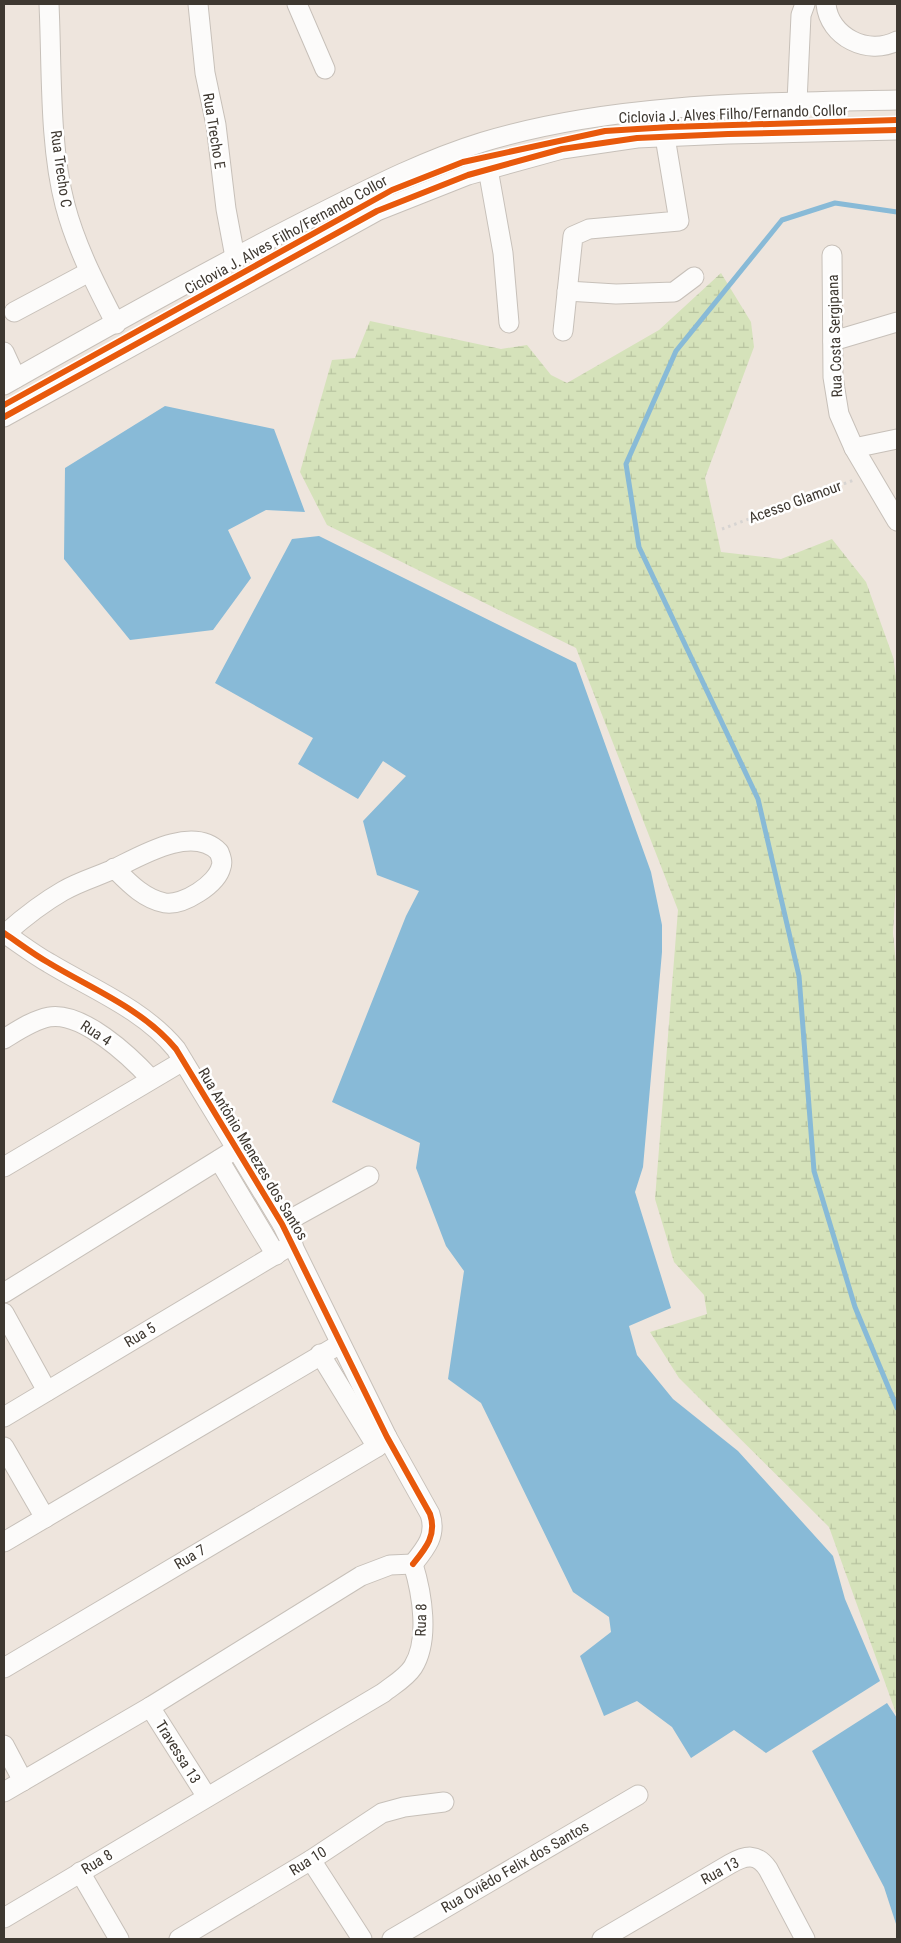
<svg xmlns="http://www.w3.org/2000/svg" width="901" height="1943" font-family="'Roboto Condensed',sans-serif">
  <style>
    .wetland { fill: url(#wetland-marsh) }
    .water { fill: #88bad7 }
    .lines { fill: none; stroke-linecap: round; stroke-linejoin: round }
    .stream { stroke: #88bad7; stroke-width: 5 }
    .minor-casing { stroke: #c7c0b9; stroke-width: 21 }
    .path { stroke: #d7d4d2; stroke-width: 3; stroke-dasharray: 2.5 4; stroke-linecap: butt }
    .minor { stroke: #fcfbfa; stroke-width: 19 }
    .cycleway-casing { stroke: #fff; stroke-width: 9 }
    .cycleway { stroke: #e8590c; stroke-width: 6 }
    .labels { text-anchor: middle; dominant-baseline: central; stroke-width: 5; stroke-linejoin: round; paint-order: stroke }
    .street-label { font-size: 15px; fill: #3e3831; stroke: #fff }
  </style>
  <defs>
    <pattern id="wetland-marsh" width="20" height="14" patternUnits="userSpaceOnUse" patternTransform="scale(1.25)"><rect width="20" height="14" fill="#d5e2ba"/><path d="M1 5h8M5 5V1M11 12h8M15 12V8" fill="none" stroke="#b8c3a0"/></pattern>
  </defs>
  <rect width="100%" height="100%" fill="#eee5dd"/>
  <polygon class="wetland" points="721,273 751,322 754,347 705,478 721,552 781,559 832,539 866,582 893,657 897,684 897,866 893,933 897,974 897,1716 829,1527 679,1378 650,1332 707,1314 704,1295 674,1262 655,1199 678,910 576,648 327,525 300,472 332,360 355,358 370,321 501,349 527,345 551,375 567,383 659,330"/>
  <g class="water">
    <polygon points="165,406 274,429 305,512 266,510 228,530 251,578 213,630 130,640 64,559 65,468"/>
    <polygon points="319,536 576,663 651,872 662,925 662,952 643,1167 635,1192 671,1308 629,1326 637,1355 673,1399 738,1451 833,1556 845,1599 880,1681 766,1753 734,1730 691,1758 672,1727 637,1701 604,1716 580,1656 611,1632 609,1617 573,1592 481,1403 448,1379 464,1271 446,1246 416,1168 420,1143 332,1102 406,916 419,891 377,875 363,821 406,776 383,761 358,799 298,764 313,738 215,683 292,539"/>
    <polygon points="887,1703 897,1718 897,1927 884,1887 812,1751"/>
  </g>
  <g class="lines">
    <polyline class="stream" points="897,212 835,203 782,220 676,351 626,464 639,547 758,799 799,976 814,1171 855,1307 897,1408"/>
    <g class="minor-casing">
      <g id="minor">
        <path d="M49,4C52,67 49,144 65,205C76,247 96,285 116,324"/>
        <polyline points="198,4 205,73 216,125 226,209 235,257"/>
        <polyline points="297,4 325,69"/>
        <path d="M826,4C829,37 868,56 897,41"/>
        <polyline points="797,102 801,15 805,4"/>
        <polyline points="488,169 503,253 509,323"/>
        <polyline points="832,255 833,377 839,414 854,448 897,521"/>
        <polyline points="567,291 616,294 674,292 694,277"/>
        <polyline points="14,312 89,272"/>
        <polyline points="563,331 573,236 589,229 679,221 665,137"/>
        <polyline points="833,341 897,322"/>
        <polyline points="4,352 16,378"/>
        <path d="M4,385C101,330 199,275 299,224C359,194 418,162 483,142C616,102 759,103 897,100"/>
        <polyline points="4,417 377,211 468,175 562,149 637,138 728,134 897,130"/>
        <polyline points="854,448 897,439"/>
        <path d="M4,933C19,943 33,954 49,963C92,989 143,1009 176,1049L282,1224L387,1437L430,1514C437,1535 426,1548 413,1564"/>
        <path d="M5,934C23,918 42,903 63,891C80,881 99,876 116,868C142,855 193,825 219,852C221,857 223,862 221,867C217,884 183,906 165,903C144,899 129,883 114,868"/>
        <path d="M4,1039C17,1031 33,1020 49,1017C82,1011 130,1056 151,1079"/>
        <polyline points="219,1160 276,1255"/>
        <polyline points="4,1167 183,1061"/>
        <polyline points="282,1224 369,1176"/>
        <polyline points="4,1293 236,1149"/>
        <polyline points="4,1313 47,1391"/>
        <polyline points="320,1354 377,1447"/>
        <polyline points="4,1417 293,1244"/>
        <polyline points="4,1447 45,1518"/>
        <polyline points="4,1542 340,1344"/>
        <polyline points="4,1668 377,1447 387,1437"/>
        <polyline points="150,1707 207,1797"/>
        <polyline points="4,1745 23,1781"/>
        <polyline points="4,1792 150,1707 361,1576 390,1565 413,1564"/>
        <polyline points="311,1860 362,1939"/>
        <polyline points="80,1872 119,1939"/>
        <path d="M4,1918L383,1693C393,1685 406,1678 413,1667C430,1640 422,1593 413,1564"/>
        <polyline points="179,1939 311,1860 382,1813 404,1807 444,1802"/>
        <polyline points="392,1939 638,1795"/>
        <path d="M602,1939L730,1864C746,1855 757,1853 768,1869L805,1939"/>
      </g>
    </g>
    <polyline class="path" points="722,529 854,480"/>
    <use href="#minor" class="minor"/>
    <g class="cycleway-casing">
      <g id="cycleway">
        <polyline points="4,405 392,190 463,162 605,131 670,127 897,120"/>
        <polyline points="4,417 377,211 468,175 562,149 637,138 728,134 897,130"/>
        <path d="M4,933C19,943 33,954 49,963C92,989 143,1009 176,1049L282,1224L387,1437L430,1514C437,1535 426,1548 413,1564"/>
      </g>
    </g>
    <use href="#cycleway" class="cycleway"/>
  </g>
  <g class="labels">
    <g class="street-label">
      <text transform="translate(733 114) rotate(-2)">Ciclovia J. Alves Filho/Fernando Collor</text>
      <text transform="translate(214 131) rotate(81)">Rua Trecho E</text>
      <text transform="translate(61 169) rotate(82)">Rua Trecho C</text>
      <text transform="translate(286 235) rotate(-29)">Ciclovia J. Alves Filho/Fernando Collor</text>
      <text transform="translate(835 336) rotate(-92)">Rua Costa Sergipana</text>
      <text transform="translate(795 502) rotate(-20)">Acesso Glamour</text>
      <text transform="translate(96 1033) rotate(33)">Rua 4</text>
      <text transform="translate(253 1154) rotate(59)">Rua Antônio Menezes dos Santos</text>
      <text transform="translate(140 1335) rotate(-31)">Rua 5</text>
      <text transform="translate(190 1557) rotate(-31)">Rua 7</text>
      <text transform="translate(421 1620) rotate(-88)">Rua 8</text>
      <text transform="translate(178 1752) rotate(58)">Travessa 13</text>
      <text transform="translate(308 1861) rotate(-32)">Rua 10</text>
      <text transform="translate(97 1862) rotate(-31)">Rua 8</text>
      <text transform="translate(515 1867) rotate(-30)">Rua Oviêdo Felix dos Santos</text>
      <text transform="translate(720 1871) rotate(-28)">Rua 13</text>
    </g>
  </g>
  <rect width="901" height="1943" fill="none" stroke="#3e3831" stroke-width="10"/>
</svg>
